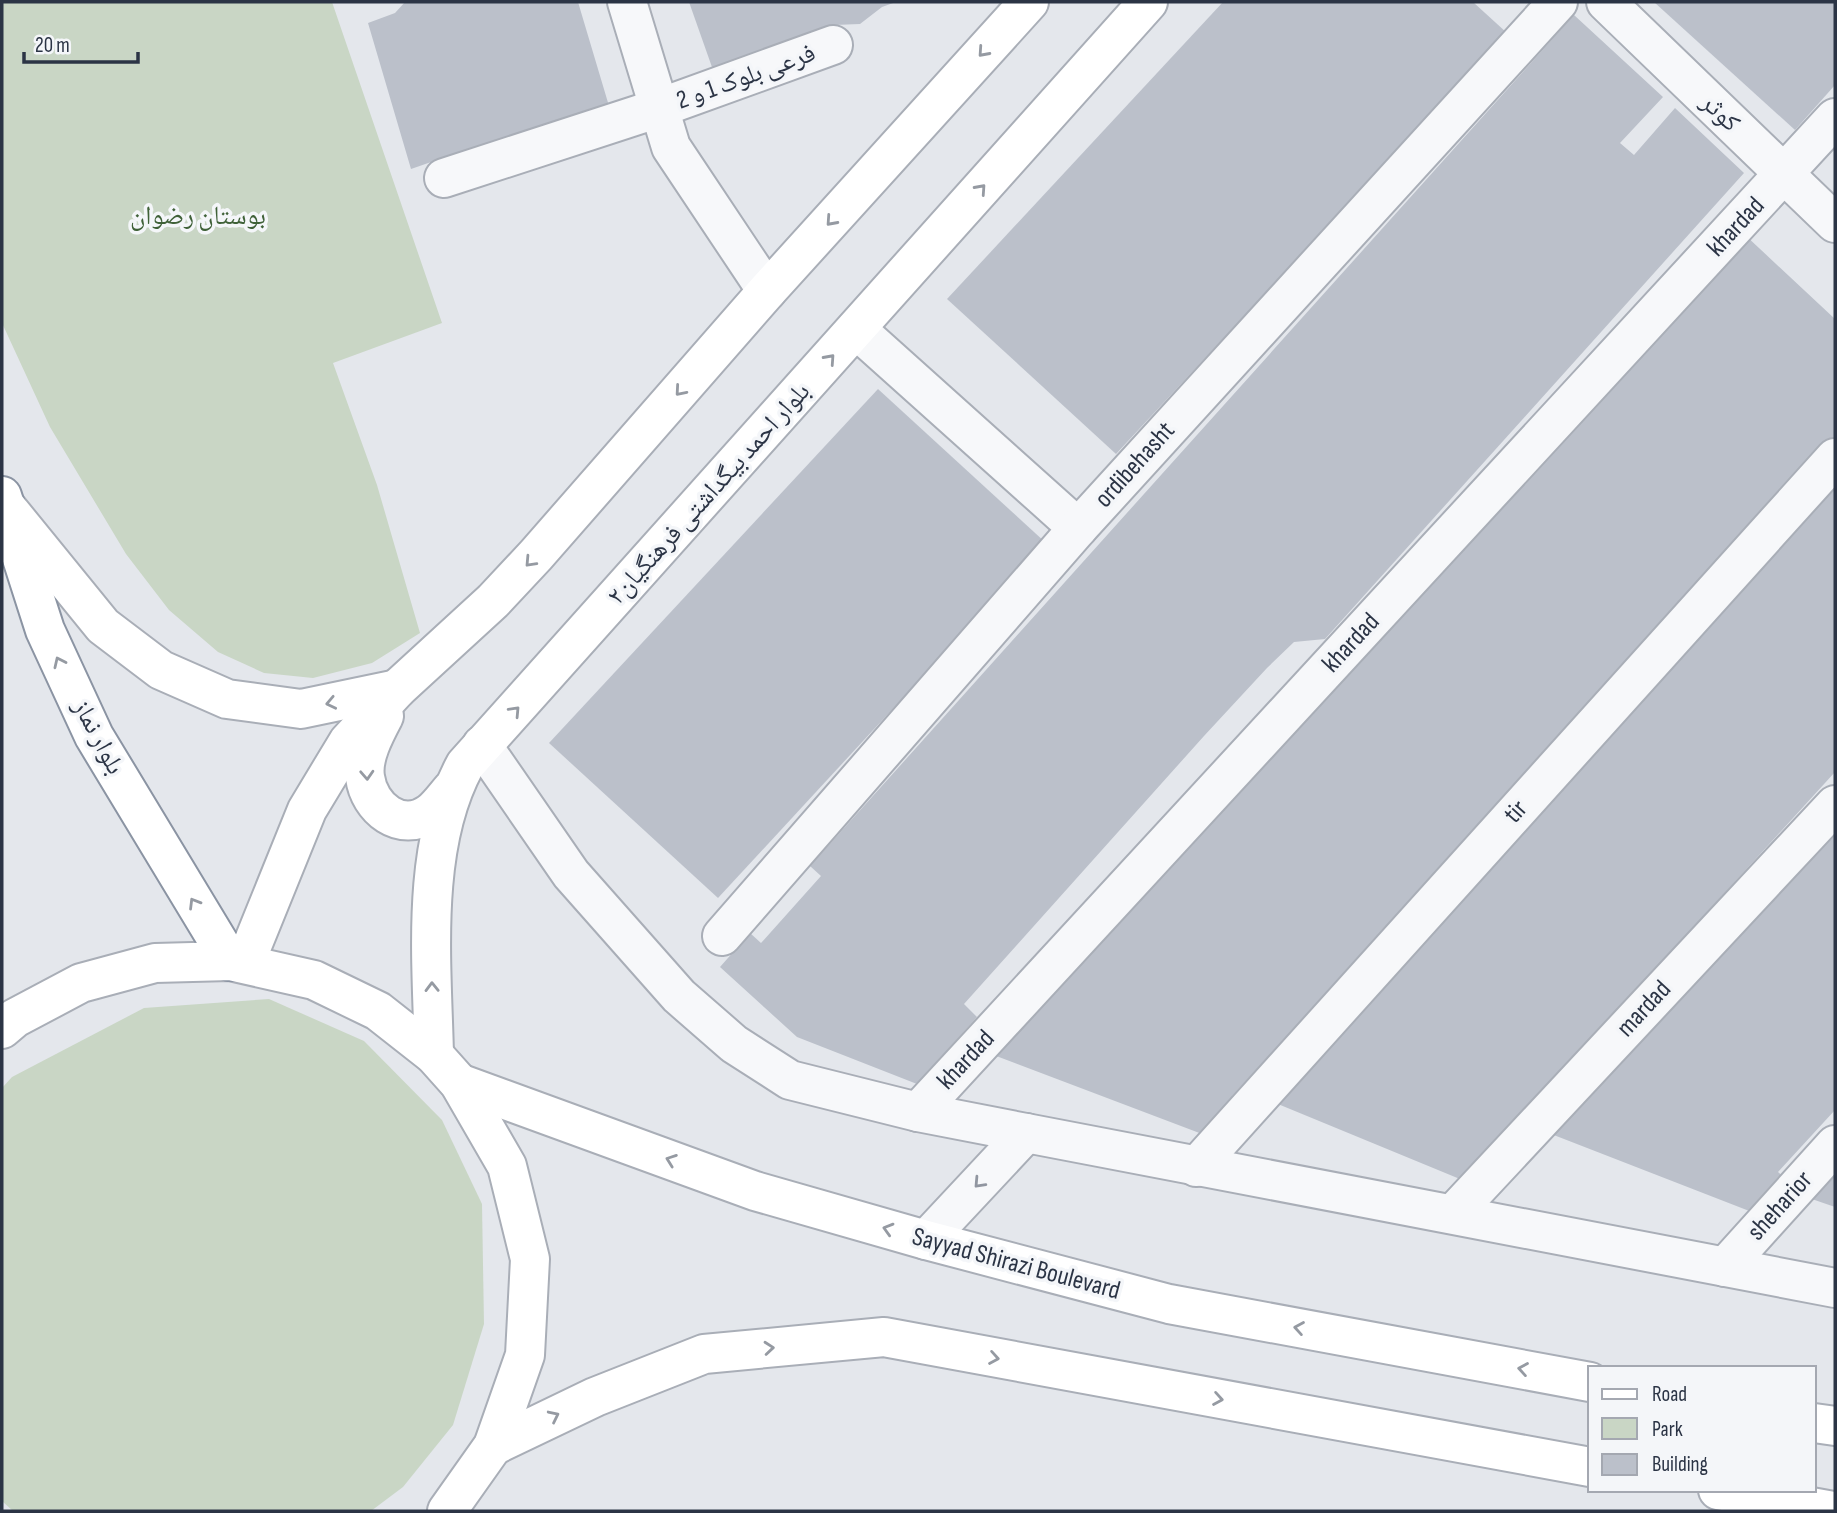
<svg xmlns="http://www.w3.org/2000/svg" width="1837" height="1513" font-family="'Sofia Sans Condensed','Noto Naskh Arabic',sans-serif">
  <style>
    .green { fill: #c9d6c5 }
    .building { fill: #bbc0ca }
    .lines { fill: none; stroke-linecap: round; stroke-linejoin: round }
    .minor-casing { stroke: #a9aeb7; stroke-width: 42 }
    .tertiary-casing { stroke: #a9aeb7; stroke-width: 42 }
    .secondary-casing { stroke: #a9aeb7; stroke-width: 42 }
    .trunk-casing { stroke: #8b94a3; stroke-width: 42 }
    .minor { stroke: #f7f8fa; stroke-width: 38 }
    .tertiary { stroke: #f7f8fa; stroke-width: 38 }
    .secondary { stroke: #fff; stroke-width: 38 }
    .trunk { stroke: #fff; stroke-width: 38 }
    .oneway { stroke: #959aa2 }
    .oneway2 { stroke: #9196a0 }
    .labels { text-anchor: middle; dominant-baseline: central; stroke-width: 7; stroke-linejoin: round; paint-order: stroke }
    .street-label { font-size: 26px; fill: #2b3445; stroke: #f4f6f9 }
    .park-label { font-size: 26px; fill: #3f6138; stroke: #f4f6f9 }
  </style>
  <rect width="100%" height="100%" fill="#e4e7ec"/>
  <g class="green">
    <polygon points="2,2 332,2 442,323 333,363 377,485 420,633 372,663 313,678 264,673 218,652 169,610 126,554 50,427 2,323"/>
    <polygon points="269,999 364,1041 442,1120 482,1204 484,1324 453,1425 403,1487 371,1511 13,1511 2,1501 2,1088 12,1077 144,1008"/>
  </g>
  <g class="building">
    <polygon points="405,2 578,2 609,106 447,163 434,161 411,169 368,23 395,13"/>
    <polygon points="689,2 896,2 882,7 860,24 834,25 713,70"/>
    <polygon points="1223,2 1473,2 1507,33 1116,454 947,299"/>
    <polygon points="1654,2 1835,2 1835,85 1795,130"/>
    <polygon points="1574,15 1663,97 1620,143 1634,155 1675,108 1744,173 1325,639 1294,642 1267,668 1204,736 964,1004 977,1017 917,1084 797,1037 720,967 750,933 761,943 821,876 810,866"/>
    <polygon points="1744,234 1835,319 1835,439 1232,1096 1240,1104 1210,1137 991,1054"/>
    <polygon points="878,389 1046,543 718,898 549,743"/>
    <polygon points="1835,481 1835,772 1636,990 1472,1184 1268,1100"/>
    <polygon points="1835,819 1835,1110 1778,1172 1788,1181 1757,1214 1546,1132"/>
    <polygon points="1835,1163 1835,1207 1806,1197"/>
  </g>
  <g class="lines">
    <g class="minor-casing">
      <g id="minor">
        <polyline points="627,2 671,147 767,291"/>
        <polyline points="1606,2 1835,223"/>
        <polyline points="444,178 659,108 833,45"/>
        <polyline points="856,329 1078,528"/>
        <polyline points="722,936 1078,528 1558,2"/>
        <polyline points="918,1112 1835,118"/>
        <polyline points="1196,1167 1835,458"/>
        <polyline points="1453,1214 1835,805"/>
        <polyline points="1725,1267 1835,1145"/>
      </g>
    </g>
    <g class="tertiary-casing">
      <g id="tertiary">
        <polyline points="482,745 571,874 679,996 734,1044 790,1080 918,1112 1026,1133 1835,1288"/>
        <polyline points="926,1240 1026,1133"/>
      </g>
    </g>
    <g class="secondary-casing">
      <g id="secondary">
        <polyline points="7,508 103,626 161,670 227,699 301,709 397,689"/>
        <path d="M384,716C375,733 362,757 365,777C369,808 401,834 430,813C438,807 445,797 452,789"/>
        <polyline points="245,963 307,810 348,742 397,689 493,601 536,555 767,291 1029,2"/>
        <polyline points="2,1029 15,1018 81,983 155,963 230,961 314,980 378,1011 434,1055 459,1083 507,1166 530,1259 525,1355 493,1446 447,1511"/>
        <path d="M434,1055C432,962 420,848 465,765L1148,2"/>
        <polyline points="459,1083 755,1191 926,1240 1169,1304 1590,1382"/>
        <polyline points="1814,1423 1835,1426"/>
        <polyline points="493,1446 595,1397 704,1354 884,1337 1590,1467"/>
        <polyline points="1718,1490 1833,1511"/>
      </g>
    </g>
    <g class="trunk-casing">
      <polyline id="trunk" points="2,496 45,630 94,736 230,961"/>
    </g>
    <use href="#minor" class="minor"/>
    <use href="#tertiary" class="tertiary"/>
    <use href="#secondary" class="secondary"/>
    <use href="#trunk" class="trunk"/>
  </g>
  <defs><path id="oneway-chevron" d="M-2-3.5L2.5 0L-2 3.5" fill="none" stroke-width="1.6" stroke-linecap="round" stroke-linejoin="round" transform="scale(1.75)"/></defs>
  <g class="oneway">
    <use href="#oneway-chevron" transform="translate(983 52) rotate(132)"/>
    <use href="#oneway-chevron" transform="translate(981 189) rotate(-48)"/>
    <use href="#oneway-chevron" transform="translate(831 221) rotate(132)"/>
    <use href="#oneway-chevron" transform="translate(830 359) rotate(-48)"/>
    <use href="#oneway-chevron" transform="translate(680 391) rotate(131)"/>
    <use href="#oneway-chevron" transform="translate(530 562) rotate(133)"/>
    <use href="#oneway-chevron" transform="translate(59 662) rotate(-115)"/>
    <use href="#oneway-chevron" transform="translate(331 703) rotate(168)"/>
    <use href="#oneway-chevron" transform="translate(515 711) rotate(-47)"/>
    <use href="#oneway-chevron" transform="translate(367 775) rotate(87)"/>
    <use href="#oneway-chevron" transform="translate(194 903) rotate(-121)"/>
    <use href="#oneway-chevron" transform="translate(432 987) rotate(-91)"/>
    <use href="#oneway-chevron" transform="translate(671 1160) rotate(-160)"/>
    <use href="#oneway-chevron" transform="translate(888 1229) rotate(-164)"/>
    <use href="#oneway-chevron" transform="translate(1299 1328) rotate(-170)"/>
    <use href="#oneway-chevron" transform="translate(769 1348) rotate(-5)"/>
    <use href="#oneway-chevron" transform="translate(994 1358) rotate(10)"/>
    <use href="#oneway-chevron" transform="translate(1523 1369) rotate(-170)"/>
    <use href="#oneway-chevron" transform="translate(1218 1399) rotate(10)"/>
    <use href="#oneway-chevron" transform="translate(554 1416) rotate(-26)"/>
  </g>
  <use class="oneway2" href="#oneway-chevron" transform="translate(979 1183) rotate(133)"/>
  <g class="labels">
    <g class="street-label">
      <text transform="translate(746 77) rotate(-20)">فرعی بلوک 1 و 2</text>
      <text transform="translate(1720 113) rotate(44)">کوثر</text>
      <text transform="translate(1736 227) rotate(-47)">khardad</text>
      <text transform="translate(1135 465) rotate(-48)">ordibehasht</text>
      <text transform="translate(709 494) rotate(-48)">بلوار احمد بیگداشتی فرهنگیان۲</text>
      <text transform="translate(1351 643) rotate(-47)">khardad</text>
      <text transform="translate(98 737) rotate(62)">بلوار نماز</text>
      <text transform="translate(1516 812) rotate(-48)">tir</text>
      <text transform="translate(1644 1009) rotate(-47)">mardad</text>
      <text transform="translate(966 1060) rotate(-47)">khardad</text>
      <text transform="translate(1780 1206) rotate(-48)">sheharior</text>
      <text transform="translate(1016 1264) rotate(15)">Sayyad Shirazi Boulevard</text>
    </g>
    <g class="park-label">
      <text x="198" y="216">بوستان رضوان</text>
    </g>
  </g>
  <rect width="1837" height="1513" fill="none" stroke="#2b3445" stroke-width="7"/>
  <rect x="1588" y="1366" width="228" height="126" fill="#f4f6f9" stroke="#a4a8b1" stroke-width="2"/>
  <rect x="1602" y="1389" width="35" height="10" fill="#ffffff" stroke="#a4a8b1" stroke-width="2"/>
  <text x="1652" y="1401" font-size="21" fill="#2b3445">Road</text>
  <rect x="1602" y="1418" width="35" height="21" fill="#c9d6c5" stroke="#a4a8b1" stroke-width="2"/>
  <text x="1652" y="1436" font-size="21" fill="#2b3445">Park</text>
  <rect x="1602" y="1454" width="35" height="21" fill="#bbc0ca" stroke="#a4a8b1" stroke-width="2"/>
  <text x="1652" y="1471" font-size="21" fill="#2b3445">Building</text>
  <path d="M24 52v10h114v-10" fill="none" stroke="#2b3445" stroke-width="3.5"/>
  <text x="35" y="52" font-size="21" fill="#2b3445" stroke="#f4f6f9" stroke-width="5" paint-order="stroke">20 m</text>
</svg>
